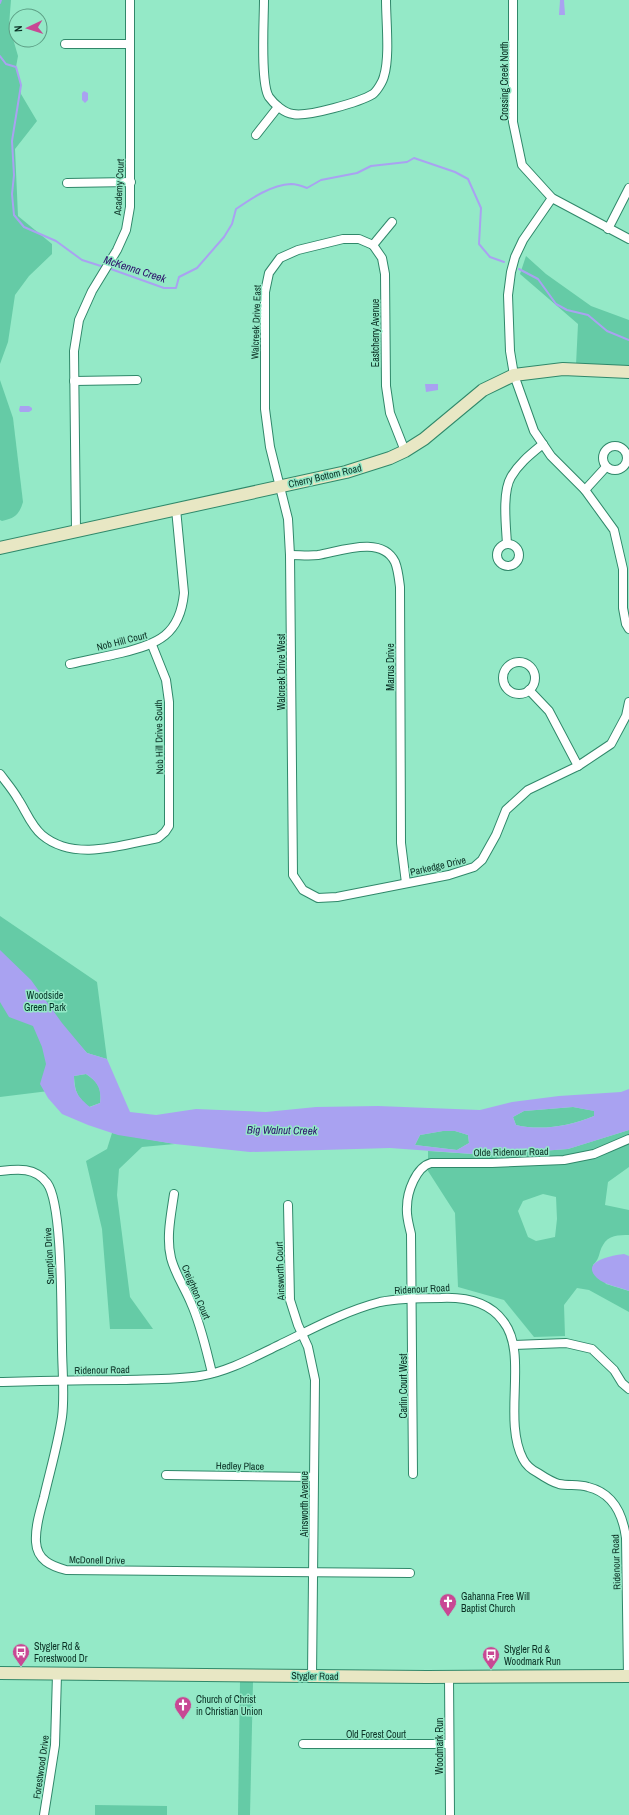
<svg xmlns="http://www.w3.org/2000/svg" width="629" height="1815" font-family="'Archivo Narrow',sans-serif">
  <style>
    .green { fill: #65cba6; fill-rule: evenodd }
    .water { fill: #a9a2f1; fill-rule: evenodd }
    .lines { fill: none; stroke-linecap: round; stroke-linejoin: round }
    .stream { stroke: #a9a2f1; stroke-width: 2 }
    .minor-casing { stroke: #30886a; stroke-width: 10 }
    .secondary-casing { stroke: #30886a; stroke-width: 14 }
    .minor { stroke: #fff; stroke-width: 8 }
    .secondary { stroke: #e8e7c4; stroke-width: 12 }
    .labels { text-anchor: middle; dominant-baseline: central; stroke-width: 3; stroke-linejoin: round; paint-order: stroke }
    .street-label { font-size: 10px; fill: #092f23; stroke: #94e9c7 }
    .park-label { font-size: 10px; fill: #003224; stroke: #94e9c7 }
    .poi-label { font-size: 10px; fill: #092f23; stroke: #94e9c7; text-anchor: start }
    .water-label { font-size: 11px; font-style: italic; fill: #2b0e6a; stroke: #94e9c7 }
  </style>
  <rect width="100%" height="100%" fill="#94e9c7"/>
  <g class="green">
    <polygon points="0,0 11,0 9,25 18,56 16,67 21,85 21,94 37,121 15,149 18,216 52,244 52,254 29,276 15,295 8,342 0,364"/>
    <polygon points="526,256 546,274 591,306 629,320 629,368 576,365 578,324 520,274"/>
    <path d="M0,380L13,418L23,502C19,515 15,518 2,521L0,520Z"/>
    <polygon points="0,916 97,982 107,1059 87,1053 79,1044 65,1089 0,1097"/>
    <path d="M86,1074C98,1082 102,1088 100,1103L89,1107C77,1097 75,1092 74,1076Z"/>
    <path d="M573,1107L595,1111L594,1116C570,1126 541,1131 516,1125L513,1117L524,1111Z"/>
    <path d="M629,1130V1167L608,1182L605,1205L629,1210V1235C619,1235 608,1235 603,1245C598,1253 601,1257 593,1265L606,1284L629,1291V1312L589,1290L577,1288L564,1305L565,1336L534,1337L504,1300L458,1287L455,1213L428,1171V1151L487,1155L568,1149ZM543,1194L556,1197L557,1219L555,1237L536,1241L528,1237L518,1211L523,1201Z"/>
    <polygon points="443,1131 455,1131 468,1135 469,1143 457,1150 415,1145 420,1135"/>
    <polygon points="112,1133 175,1144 142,1147 119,1169 117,1195 130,1297 153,1329 110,1329 102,1229 86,1161 107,1149"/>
    <polygon points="240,1681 253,1682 250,1815 238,1815"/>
    <polygon points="95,1805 167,1806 167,1815 95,1815"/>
  </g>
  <g class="water">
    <polygon points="560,0 564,0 565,15 559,15"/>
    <polygon points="84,91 88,93 88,100 85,103 82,100 82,93"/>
    <polygon points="425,384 438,384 438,390 426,392"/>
    <polygon points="20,406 29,406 32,408 32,410 29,412 20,412 19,410"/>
    <path d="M0,950L31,980L62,1023L87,1053L107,1059L130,1112L156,1115L196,1109L266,1112L316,1107L378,1106L480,1110L512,1102L559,1096L621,1092L629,1089V1130L568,1149L487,1155L390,1148L250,1152L175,1144L118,1135L88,1125L62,1114L48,1098L40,1084L46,1064L42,1047L33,1026L9,1017L0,1002ZM86,1074C97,1081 102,1089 100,1103L90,1107C78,1097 74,1092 74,1076ZM573,1107L594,1111V1116C571,1126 541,1131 516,1125L513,1117L524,1111ZM443,1131H455L468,1135L469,1143L457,1150L415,1145L420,1135Z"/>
    <path d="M624,1254L629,1256V1291C619,1287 605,1285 597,1278C579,1261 614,1255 624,1254Z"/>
  </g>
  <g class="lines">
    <g class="stream">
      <polyline points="0,3 1,0"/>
      <polyline points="0,56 6,64 16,67 21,85 12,141 14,175 12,194 14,215 24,227 56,241 82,260 104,267"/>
      <path d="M108,268L164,288H176L179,277L197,268L224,237L232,224L236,209C252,198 271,185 291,184C296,184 302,186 307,188L321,180L357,173L371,166L407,162L414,158L455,172L468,179L481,208L479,244L490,257L504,262"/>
      <polyline points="519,269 538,279 556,304 567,310 588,315 607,331 629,340"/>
    </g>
    <g class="minor-casing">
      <g id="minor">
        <path d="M264,0C264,20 260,83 269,97C274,104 284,113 293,114C308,117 360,102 373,94C377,91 383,81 384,76C390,57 386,21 386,0"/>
        <polyline points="513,0 513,122 522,165 552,198 629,239"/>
        <polyline points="65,44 130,44"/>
        <polyline points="256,135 278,107"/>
        <polyline points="67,183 131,182"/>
        <polyline points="552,198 523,240 515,257 511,272 508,295 510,351 514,375 534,431 551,456 585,490 614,530 623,569 623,608 626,624 629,629"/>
        <polyline points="608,229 629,188"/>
        <polyline points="373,245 359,239 343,239 298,250 280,258 269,273 265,292 265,409 270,447 288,519 290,555 293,875 303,890 318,898 337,897 449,875 474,867 482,860 496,835 506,810 528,790 578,766 611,744 626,716 629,702"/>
        <polyline points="373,245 382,258 385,274 386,386 390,413 405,451"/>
        <polyline points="373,245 392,222"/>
        <polyline points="74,381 137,380"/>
        <circle cx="615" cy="458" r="12"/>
        <polyline points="585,490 606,467"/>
        <polyline points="76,530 74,351 79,320 92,291 117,250 126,230 130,207 130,0"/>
        <path d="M507,544C506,526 502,492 511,477C519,463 531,454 543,444"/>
        <circle cx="508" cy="555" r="11"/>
        <path d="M290,555C300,555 309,556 318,555C341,551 382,535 395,562C398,569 399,579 400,587L401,843L406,883"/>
        <circle cx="519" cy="678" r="16"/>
        <path d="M70,664C87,660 104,657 121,653C158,644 180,635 184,593L176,509"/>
        <polyline points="529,690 549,711 578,766"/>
        <path d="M0,774C6,782 13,790 18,799C26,811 31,826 42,835C74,862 122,845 158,838L165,832L169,826V702L166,680L152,645"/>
        <path d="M0,1171C18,1169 35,1167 47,1183C63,1204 61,1314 62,1345C62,1369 65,1394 62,1417C58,1444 50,1471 44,1497C40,1512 35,1527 36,1542C37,1560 51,1566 66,1570L410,1573"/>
        <path d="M174,1194C171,1215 166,1238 171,1258C175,1274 185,1288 191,1303C201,1325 206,1349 212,1373"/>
        <polyline points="288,1205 290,1300 298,1325 308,1347 315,1380 312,1676"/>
        <polyline points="514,1345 566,1343 592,1349 614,1370 622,1383 629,1389"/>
        <path d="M0,1382C41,1381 81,1380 122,1380C148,1379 174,1380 200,1376C227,1372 254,1357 279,1345C312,1329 345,1311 380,1302C400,1298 421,1298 441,1298C464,1297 488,1301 503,1321C529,1353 502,1419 523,1459C526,1465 532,1470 538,1473C544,1477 552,1482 559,1484C569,1486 578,1484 588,1487C613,1493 623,1515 626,1538L628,1676"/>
        <path d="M413,1474L411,1234C409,1225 406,1216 407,1207C407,1192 416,1167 431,1163H492L564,1160L594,1154L629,1139"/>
        <polyline points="166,1475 314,1477"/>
        <polyline points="449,1677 450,1815"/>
        <polyline points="303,1744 449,1744"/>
        <polyline points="44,1815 55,1745 57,1674"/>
      </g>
    </g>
    <g class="secondary-casing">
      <g id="secondary">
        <polyline points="0,548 346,472 390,458 405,451 424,439 483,390 514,375 563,369 629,372"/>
        <polyline points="0,1673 427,1677 629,1676"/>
      </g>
    </g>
    <use href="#minor" class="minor"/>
    <use href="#secondary" class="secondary"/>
  </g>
  <defs>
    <g id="church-pin" transform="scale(0.9)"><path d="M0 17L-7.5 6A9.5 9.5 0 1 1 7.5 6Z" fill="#c84894" stroke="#94e9c7"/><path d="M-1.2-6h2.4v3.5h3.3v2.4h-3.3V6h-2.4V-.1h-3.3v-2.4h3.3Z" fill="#fff"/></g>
    <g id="bus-pin" transform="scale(0.9)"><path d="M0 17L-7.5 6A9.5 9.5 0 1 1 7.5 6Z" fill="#c84894" stroke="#94e9c7"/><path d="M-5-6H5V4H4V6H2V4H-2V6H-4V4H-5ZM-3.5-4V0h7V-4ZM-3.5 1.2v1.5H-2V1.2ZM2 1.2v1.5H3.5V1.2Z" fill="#fff"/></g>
  </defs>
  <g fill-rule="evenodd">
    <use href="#church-pin" x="448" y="1602"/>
    <use href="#bus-pin" x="21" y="1652"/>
    <use href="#bus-pin" x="491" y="1655"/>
    <use href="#church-pin" x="183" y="1705"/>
  </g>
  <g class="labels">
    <g class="street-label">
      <text transform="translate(504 81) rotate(-90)">Crossing Creek North</text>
      <text transform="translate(119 187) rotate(-87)">Academy Court</text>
      <text transform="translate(256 322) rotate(-88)">Walcreek Drive East</text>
      <text transform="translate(375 333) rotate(-90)">Eastcherry Avenue</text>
      <text transform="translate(325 476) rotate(-13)">Cherry Bottom Road</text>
      <text transform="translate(122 641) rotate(-14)">Nob Hill Court</text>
      <text transform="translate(390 667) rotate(-90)">Marrus Drive</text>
      <text transform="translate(281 672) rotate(-90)">Walcreek Drive West</text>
      <text transform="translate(159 737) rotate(-91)">Nob Hill Drive South</text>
      <text transform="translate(438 866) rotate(-13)">Parkedge Drive</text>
      <text transform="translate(511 1152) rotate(-1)">Olde Ridenour Road</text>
      <text transform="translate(49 1256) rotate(-93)">Sumption Drive</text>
      <text transform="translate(280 1271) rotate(-92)">Ainsworth Court</text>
      <text transform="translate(422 1289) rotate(-3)">Ridenour Road</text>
      <text transform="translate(196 1292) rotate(67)">Creighton Court</text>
      <text transform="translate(102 1370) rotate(-1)">Ridenour Road</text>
      <text transform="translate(403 1386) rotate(-90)">Carlin Court West</text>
      <text transform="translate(240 1466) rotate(1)">Hedley Place</text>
      <text transform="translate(304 1504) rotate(-90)">Ainsworth Avenue</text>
      <text transform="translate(97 1560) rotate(1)">McDonell Drive</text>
      <text transform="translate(616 1562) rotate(-92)">Ridenour Road</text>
      <text transform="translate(315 1676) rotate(1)">Stygler Road</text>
      <text x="376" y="1734">Old Forest Court</text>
      <text transform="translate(439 1746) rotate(-90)">Woodmark Run</text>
      <text transform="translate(41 1767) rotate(-82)">Forestwood Drive</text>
    </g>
    <g class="park-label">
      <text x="45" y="995">Woodside<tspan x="45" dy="12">Green Park</tspan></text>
    </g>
    <g class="poi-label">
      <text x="461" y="1596">Gahanna Free Will<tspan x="461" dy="12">Baptist Church</tspan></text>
      <text x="34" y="1646">Stygler Rd &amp;<tspan x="34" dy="12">Forestwood Dr</tspan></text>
      <text x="504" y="1649">Stygler Rd &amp;<tspan x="504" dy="12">Woodmark Run</tspan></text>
      <text x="196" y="1699">Church of Christ<tspan x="196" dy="12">in Christian Union</tspan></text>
    </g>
    <g class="water-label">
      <text transform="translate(135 269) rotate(18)">McKenna Creek</text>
      <text transform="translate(282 1130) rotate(1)">Big Walnut Creek</text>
    </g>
  </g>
  <g transform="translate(28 28) rotate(266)"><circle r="19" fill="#94e9c7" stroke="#5c9f85"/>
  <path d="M0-3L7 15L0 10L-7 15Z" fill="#c84894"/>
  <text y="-6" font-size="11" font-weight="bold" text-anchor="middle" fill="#092f23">N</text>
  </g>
</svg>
